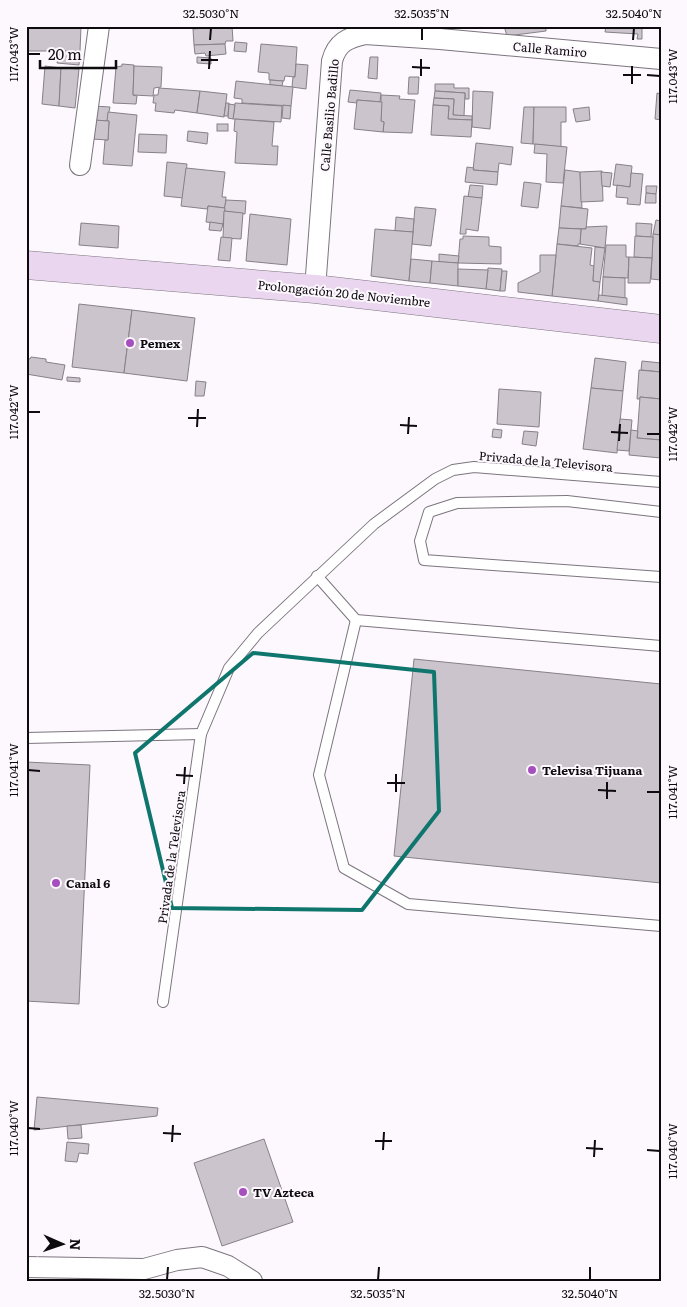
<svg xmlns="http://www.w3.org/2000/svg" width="687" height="1307" font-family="Literata,serif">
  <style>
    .building { fill: #cbc4cd; stroke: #868088 }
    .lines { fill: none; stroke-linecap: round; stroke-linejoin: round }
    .lane-casing { stroke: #7c757e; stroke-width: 12 }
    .street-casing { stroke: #7c757e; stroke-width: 22 }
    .secondary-casing { stroke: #7c757e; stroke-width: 29 }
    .lane { stroke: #fff; stroke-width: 10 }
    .street { stroke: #fff; stroke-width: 20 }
    .secondary { stroke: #ead7ef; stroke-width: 28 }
    .marked { fill: none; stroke: #0f766e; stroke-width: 4; stroke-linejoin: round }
    .ticks { fill: none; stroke: #0e0b0e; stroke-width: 2 }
    .poi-dot { fill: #a650be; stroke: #fdf7fe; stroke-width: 2 }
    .labels { text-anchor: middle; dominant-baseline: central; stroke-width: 4; stroke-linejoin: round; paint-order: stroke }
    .street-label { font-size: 12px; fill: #0e0b0e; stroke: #fdf7fe }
    .poi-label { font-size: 12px; font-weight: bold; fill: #0e0b0e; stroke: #fdf7fe; text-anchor: start }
    .neatline { fill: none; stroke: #0e0b0e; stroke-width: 2 }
    .ticks-label { font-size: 12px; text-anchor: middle; fill: #0e0b0e }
  </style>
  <rect width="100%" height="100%" fill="#fdf7fe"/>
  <g class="building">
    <polygon points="26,26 81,26 80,51 26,51"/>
    <polygon points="193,26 224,26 193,29"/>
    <polygon points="232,26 233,41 226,41 225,44 194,45 193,29"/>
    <polygon points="504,26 546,26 546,31 507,36"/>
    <polygon points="606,26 640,26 642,28 642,39 637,39 638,34 605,32"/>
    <polygon points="235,42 247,43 246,52 234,51"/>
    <polygon points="225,44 226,54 206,56 205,53 195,54 194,45"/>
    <polygon points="261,44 297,47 295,77 285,76 284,81 270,80 269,80 269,73 258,72"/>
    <polygon points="58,51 80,51 79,65 57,63"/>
    <polygon points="197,57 211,58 211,64 197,63"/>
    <polygon points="370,57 378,57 377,79 368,78"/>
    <polygon points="122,64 134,65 133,95 137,96 136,104 113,103 116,67 122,66"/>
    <polygon points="296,64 308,65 306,89 292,87 293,77 295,77"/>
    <polygon points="45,66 61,68 59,106 42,104"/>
    <polygon points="134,66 162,67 161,87 154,88 153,96 133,95"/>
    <polygon points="61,68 79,69 75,108 59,106"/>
    <polygon points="409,77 419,77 418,94 408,94"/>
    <polygon points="270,80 283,81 282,86 270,85"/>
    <polygon points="236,81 293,87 291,106 242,103 242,99 234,98"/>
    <polygon points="435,84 454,84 454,88 469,88 469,99 465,99 465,93 435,91"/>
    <polygon points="159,88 200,91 197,113 175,110 174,113 155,111 156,103 153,103 154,95 158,95"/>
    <polygon points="350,90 381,93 380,102 357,100 357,103 348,102"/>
    <polygon points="200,91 227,94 224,117 197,113"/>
    <polygon points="435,91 465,93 464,116 453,115 454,99 434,98"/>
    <polygon points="473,91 493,92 490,129 472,127"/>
    <polygon points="657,93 661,94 661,120 655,119"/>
    <polygon points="381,95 400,96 399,99 415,100 412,133 383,132 384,122 381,121"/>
    <polygon points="434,98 454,99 453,115 472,116 472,120 448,119 449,106 433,105"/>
    <polygon points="357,100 382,102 381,121 384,122 383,132 354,129"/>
    <polygon points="226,103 229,103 228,116 224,116"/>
    <polygon points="235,103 282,106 281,122 233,119"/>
    <polygon points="229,104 235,105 233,119 228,118"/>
    <polygon points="283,105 291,106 290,119 282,118"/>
    <polygon points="433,105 449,106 448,119 472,120 471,137 431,135"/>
    <polygon points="93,106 110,107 107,121 92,120"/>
    <polygon points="524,107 534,107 533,144 521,143"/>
    <polygon points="534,107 566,107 566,122 561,122 561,147 533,144"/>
    <polygon points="589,107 590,120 576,122 573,109"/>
    <polygon points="108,112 137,115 132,166 103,164 105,140 108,140 109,121 107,121"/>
    <polygon points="235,119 274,122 272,146 278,146 277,165 235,163 237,132 234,131"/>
    <polygon points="94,120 109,121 108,140 92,139"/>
    <rect x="217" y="124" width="11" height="7"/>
    <polygon points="188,131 208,133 207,144 187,141"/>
    <polygon points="139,134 167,135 166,153 138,152"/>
    <polygon points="476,143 513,147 511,165 499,163 498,172 473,170"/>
    <polygon points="535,144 567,147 563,183 546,182 547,154 534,153"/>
    <polygon points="167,162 187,164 183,198 164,196"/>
    <polygon points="616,164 632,166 630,187 613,185"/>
    <polygon points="467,167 474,168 473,170 498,172 497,185 465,182"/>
    <polygon points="186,168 225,172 222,197 226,197 225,208 208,206 207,209 181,206"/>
    <polygon points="565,170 580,172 582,208 561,206"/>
    <polygon points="602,171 603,201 581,202 580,172"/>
    <polygon points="601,172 612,173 610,187 602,186"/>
    <polygon points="631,173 643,174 640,205 627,204 628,198 616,197 617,185 630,187"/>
    <polygon points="524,182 541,184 538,208 521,206"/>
    <polygon points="470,185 483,186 482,198 468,197"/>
    <polygon points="646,186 657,186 656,194 646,193"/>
    <polygon points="646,193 656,194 656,203 645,203"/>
    <polygon points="464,196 482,198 478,231 466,229 466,234 460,234"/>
    <polygon points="226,200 246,201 245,214 224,211"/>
    <polygon points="208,206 225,208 223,224 206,222"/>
    <polygon points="561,206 588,209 586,229 559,228"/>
    <polygon points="415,207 436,209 431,246 412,244"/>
    <polygon points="224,211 243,213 241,239 223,238"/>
    <polygon points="250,214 291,219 287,265 246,261"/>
    <polygon points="396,217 414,219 413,232 395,231"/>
    <polygon points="656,220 661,221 661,235 653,234"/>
    <polygon points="210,222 223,224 221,231 209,230"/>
    <polygon points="81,223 119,226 118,248 79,245"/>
    <polygon points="636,223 652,224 651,237 636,236"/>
    <polygon points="607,226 605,248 580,244 581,229 586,229 586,227"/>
    <polygon points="559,228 581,229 580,244 578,244 578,246 557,244"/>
    <polygon points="375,229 413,232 409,281 371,276"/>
    <polygon points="653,234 661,235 661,280 651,279"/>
    <polygon points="463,236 489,237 489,246 501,247 501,264 458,263 460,239 463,239"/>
    <polygon points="635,236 653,237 652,258 634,257"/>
    <polygon points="221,237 232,238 230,261 218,260"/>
    <polygon points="557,244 592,248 590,265 594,266 593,281 600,282 598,301 552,296"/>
    <polygon points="606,245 626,245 626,257 629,257 628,278 603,277"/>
    <polygon points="595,247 605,248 600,282 593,281"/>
    <polygon points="439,254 459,256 458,263 439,262"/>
    <polygon points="540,255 556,255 552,296 518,292 518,283 540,272"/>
    <polygon points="629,257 652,258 650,283 628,283"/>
    <polygon points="411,259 432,261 430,283 409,281"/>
    <polygon points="432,261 458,263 458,286 430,283"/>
    <polygon points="488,268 502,269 500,291 486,289"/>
    <polygon points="458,269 488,270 486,289 458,286"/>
    <polygon points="502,271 507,271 505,291 500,291"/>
    <polygon points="603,277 625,278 625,298 602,296"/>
    <polygon points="599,295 627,298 627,305 598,301"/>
    <polygon points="79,304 132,310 124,373 72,367"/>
    <polygon points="132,310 195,318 187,381 124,373"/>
    <polygon points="31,357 46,359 46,362 65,365 62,380 26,374 26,358 30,359"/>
    <polygon points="595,358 626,362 623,391 591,388"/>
    <polygon points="642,361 661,363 661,372 641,370"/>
    <polygon points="639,370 661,372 661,399 640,397 640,399 637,399"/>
    <polygon points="67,377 80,378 80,382 67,381"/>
    <polygon points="196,381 206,382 204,396 195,396"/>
    <polygon points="591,388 623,391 617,453 583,449"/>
    <polygon points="499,389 541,392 539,427 497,424"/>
    <polygon points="640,397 661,399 661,440 637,438"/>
    <polygon points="620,419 632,420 629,451 617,450"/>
    <polygon points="493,429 502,430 501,438 492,437"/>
    <polygon points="631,430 638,431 637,438 661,440 661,458 629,455"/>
    <polygon points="524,431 538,432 536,446 522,444"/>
    <polygon points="414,659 661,684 661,883 394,856"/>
    <polygon points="26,762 90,765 79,1004 26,1001"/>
    <polygon points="37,1097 158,1108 157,1116 34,1130"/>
    <polygon points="81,1125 82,1138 68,1139 67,1126"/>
    <polygon points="264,1139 293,1222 222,1246 194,1163"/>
    <polygon points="67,1142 89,1144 88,1154 79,1153 77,1162 65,1161"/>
  </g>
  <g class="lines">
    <g class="lane-casing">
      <g id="lane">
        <polyline points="661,512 567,501 457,503 429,512 420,541 424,560 661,577"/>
        <polyline points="317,576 356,620 661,646"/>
        <polyline points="356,620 319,775 344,868 408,904 661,926"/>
        <polyline points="26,738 201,734"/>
        <polyline points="163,1002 201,734 229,668 258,633 374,524 435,479 453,470 474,467 661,482"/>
      </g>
    </g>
    <g class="street-casing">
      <g id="street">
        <polyline points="80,165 99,26"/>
        <path d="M315,289L332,61C337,42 348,38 365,34L440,39L661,59"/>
        <polyline points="26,1267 144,1269 177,1260 202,1257 228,1266 252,1281"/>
      </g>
    </g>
    <g class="secondary-casing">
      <polyline id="secondary" points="26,265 315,289 661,329"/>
    </g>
    <use href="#lane" class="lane"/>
    <use href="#street" class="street"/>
    <use href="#secondary" class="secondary"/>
  </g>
  <path class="marked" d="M253,653L434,672L439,811L362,910L172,908L135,753Z"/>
  <path class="ticks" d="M210,40L211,28M422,40V28M633,40L634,28M28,54H40M201,60H218M412,67L430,68M209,69L210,51M623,75H641M647,75L660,76M421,76V59M632,84V66M28,412H40M188,418H206M400,425L417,426M197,427L198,409M611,432L628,433M408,434L409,417M647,434H660M619,441L620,424M28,770L40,771M176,775L193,776M387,783H405M184,784L185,767M598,790L616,791M396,792V774M647,792H660M607,799V782M28,1128L40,1129M163,1133L181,1134M375,1141H392M172,1142L173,1125M586,1148L603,1149M383,1150L384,1132M647,1150L660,1151M594,1157L595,1140M167,1280L168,1267M378,1280L379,1267M590,1280V1267"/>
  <g class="poi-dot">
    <circle cx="130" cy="343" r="5"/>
    <circle cx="532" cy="770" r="5"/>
    <circle cx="56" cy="883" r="5"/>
    <circle cx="243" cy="1192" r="5"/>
  </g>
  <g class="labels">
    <g class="street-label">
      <text transform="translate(550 49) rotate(5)">Calle Ramiro</text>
      <text transform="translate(329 115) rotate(-85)">Calle Basilio Badillo</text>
      <text transform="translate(344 293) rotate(6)">Prolongación 20 de Noviembre</text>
      <text transform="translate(546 461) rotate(5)">Privada de la Televisora</text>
      <text transform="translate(171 857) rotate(-82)">Privada de la Televisora</text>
    </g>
    <g class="poi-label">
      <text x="140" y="343">Pemex</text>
      <text x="542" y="770">Televisa Tijuana</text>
      <text x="66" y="883">Canal 6</text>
      <text x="253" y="1192">TV Azteca</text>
    </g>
  </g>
  <rect width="687" height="1307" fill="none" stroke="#fdf7fe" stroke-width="55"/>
  <g transform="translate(62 1244) rotate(92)" stroke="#fdf7fe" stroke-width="4" paint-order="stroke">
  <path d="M0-4L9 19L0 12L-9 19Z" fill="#0e0b0e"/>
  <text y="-8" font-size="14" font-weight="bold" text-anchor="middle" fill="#0e0b0e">N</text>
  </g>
  <path d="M40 60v8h76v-8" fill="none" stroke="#0e0b0e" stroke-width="2.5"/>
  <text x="48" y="60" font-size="15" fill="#0e0b0e" stroke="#fdf7fe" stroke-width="4" paint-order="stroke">20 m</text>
  <rect x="28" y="28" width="632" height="1252" class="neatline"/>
  <g class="ticks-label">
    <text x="211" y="18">32.5030°N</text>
    <text x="422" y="18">32.5035°N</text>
    <text x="634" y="18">32.5040°N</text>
    <text transform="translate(14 54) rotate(-90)" y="4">117.043°W</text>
    <text transform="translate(673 76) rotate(-90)" y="4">117.043°W</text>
    <text transform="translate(14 412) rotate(-90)" y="4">117.042°W</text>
    <text transform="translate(673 434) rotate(-90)" y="4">117.042°W</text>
    <text transform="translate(14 770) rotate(-90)" y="4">117.041°W</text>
    <text transform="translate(673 792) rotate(-90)" y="4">117.041°W</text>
    <text transform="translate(14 1128) rotate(-90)" y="4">117.040°W</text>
    <text transform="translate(673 1151) rotate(-90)" y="4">117.040°W</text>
    <text x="167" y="1298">32.5030°N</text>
    <text x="378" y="1298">32.5035°N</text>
    <text x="590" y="1298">32.5040°N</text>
  </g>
</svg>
